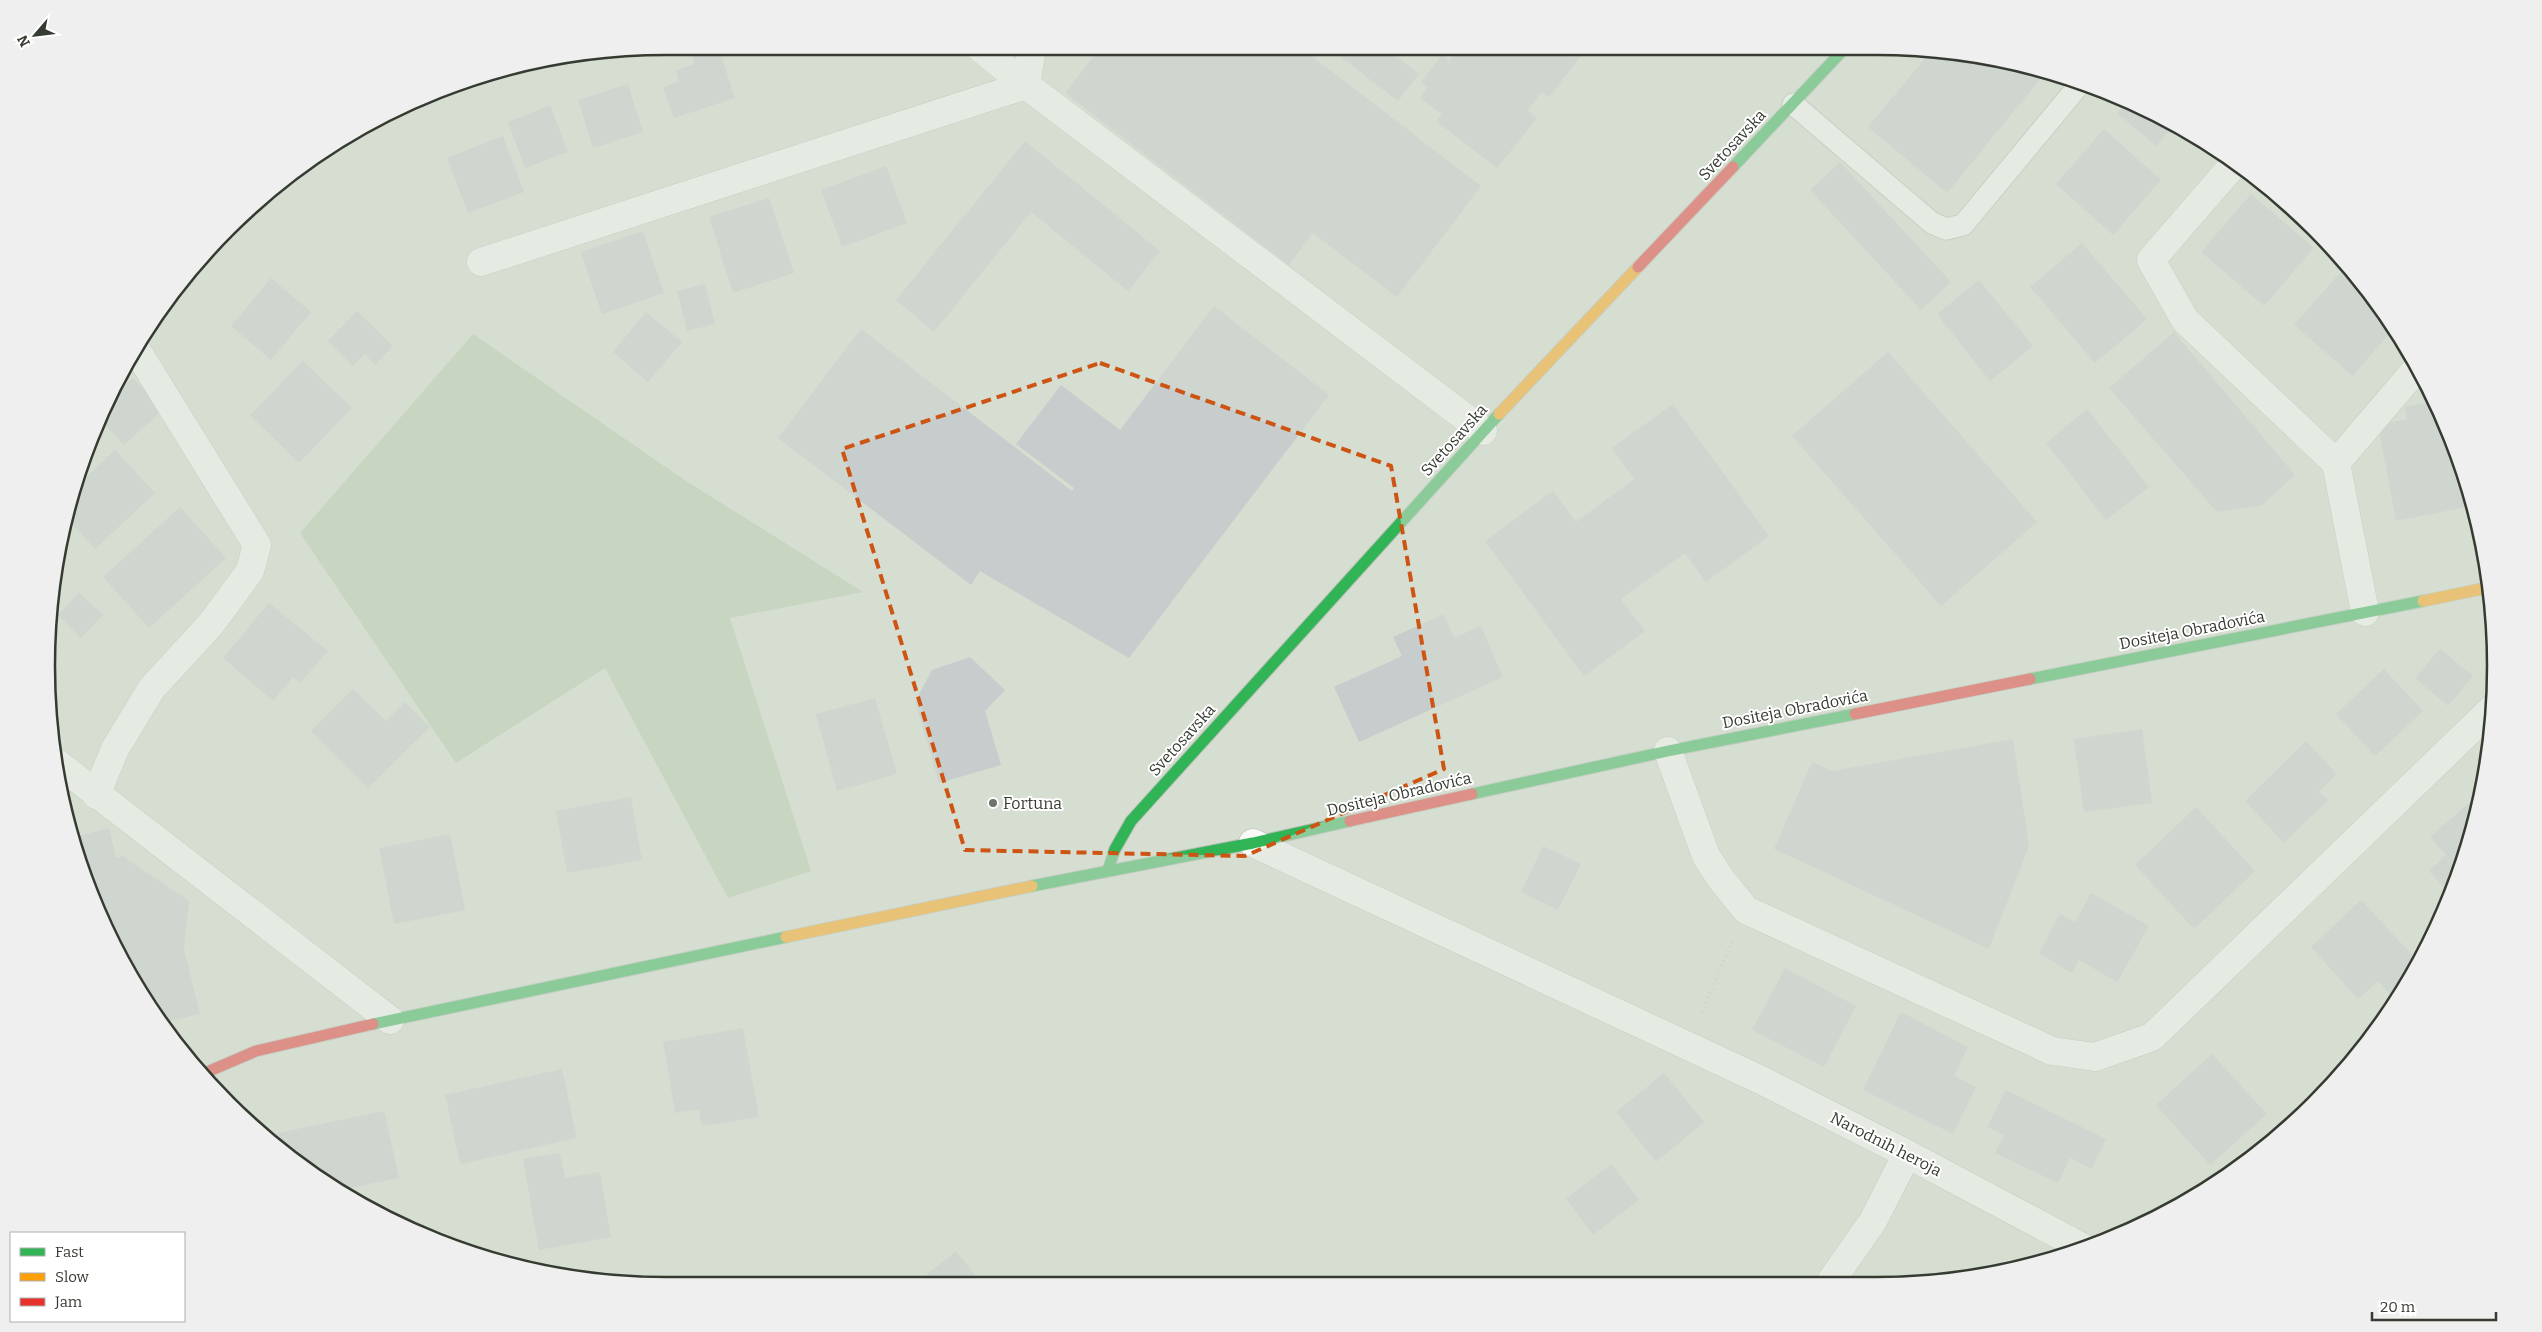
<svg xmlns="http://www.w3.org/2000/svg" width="2542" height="1332" font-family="Bitter,serif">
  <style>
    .green { fill: #b8caaa }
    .building { fill: #c7cccc }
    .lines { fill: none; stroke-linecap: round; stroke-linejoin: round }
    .lane-casing { stroke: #b5bcb1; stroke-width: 23 }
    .street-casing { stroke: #b5bcb1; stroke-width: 29 }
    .fast-casing { stroke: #b5bcb1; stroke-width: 13 }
    .slow-casing { stroke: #b5bcb1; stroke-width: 13 }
    .jam-casing { stroke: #b5bcb1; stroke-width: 13 }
    .path { stroke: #bec0bc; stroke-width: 3; stroke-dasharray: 1 4; stroke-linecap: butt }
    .lane { stroke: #f9faf8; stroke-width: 21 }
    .street { stroke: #f9faf8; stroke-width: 28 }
    .fast { stroke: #30b455; stroke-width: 11 }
    .slow { stroke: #ff9f0a; stroke-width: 11 }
    .jam { stroke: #e5322d; stroke-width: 11 }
    .marked { fill: none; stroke: #cd5412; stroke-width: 4; stroke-dasharray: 10 6; stroke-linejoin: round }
    .poi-dot { fill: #6e7469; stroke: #fff; stroke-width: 2 }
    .labels { text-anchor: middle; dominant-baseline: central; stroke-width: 4; stroke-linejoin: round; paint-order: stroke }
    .street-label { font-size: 16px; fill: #363b31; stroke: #fff }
    .poi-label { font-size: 16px; fill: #363b31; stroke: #fff; text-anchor: start }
    .rim { fill: none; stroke: #363b31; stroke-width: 2.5 }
  </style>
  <rect width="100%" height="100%" fill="#d6ded1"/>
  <polygon class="green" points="473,334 683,479 863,592 730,618 811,871 728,898 605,668 456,763 300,533"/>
  <g class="building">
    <polygon points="697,46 718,46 735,98 674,118 663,87 679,82 676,70 695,64 690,48"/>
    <polygon points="1101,47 1300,47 1481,186 1397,297 1313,233 1289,265 1065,93"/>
    <polygon points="1328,47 1384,47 1419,74 1398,101"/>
    <polygon points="1459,47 1578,47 1584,52 1549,97 1542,92 1528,110 1537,118 1497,168 1436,121 1442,114 1420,98 1428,87 1421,82 1442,54 1449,61"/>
    <polygon points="1932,50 2037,67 2047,71 1947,193 1868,127"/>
    <polygon points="628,84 643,132 593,148 578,100"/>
    <polygon points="2127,102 2150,110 2174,125 2156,146 2117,113"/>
    <polygon points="550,105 568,152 525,168 508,122"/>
    <polygon points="2104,129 2161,180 2113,235 2056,184"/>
    <polygon points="503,136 524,192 468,213 447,158"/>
    <polygon points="1025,141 1160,251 1128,291 1031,212 934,332 896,300"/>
    <polygon points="1840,162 1951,282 1921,310 1810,190"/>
    <polygon points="886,166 907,223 842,247 821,190"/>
    <polygon points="2251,194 2314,248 2264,306 2201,252"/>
    <polygon points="769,198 794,273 733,293 709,217"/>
    <polygon points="643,231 664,293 602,314 581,252"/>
    <polygon points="2082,243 2147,319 2095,363 2030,287"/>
    <polygon points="2346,266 2393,329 2353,376 2294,325"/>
    <polygon points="271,278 311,312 271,360 231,326"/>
    <polygon points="1979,280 2033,346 1990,381 1937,314"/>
    <polygon points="705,284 715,324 687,331 677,291"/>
    <polygon points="1214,306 1329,395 1129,658 980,571 971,585 778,438 861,329 1072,491 1074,488 1016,444 1061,385 1120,430"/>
    <polygon points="357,311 393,346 375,365 365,354 353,366 328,341"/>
    <polygon points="646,312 682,342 648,382 613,352"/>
    <polygon points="2174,332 2295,475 2262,505 2217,512 2109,388"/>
    <polygon points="1888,352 2037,522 1941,606 1792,436"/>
    <polygon points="303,361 352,408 299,463 250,415"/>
    <polygon points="133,378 163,410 124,445 99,418 109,400"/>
    <polygon points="2433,402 2463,467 2472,506 2396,521 2378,425 2407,419 2405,407"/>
    <polygon points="1673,404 1769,536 1706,582 1685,553 1621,599 1645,631 1584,676 1485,541 1553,491 1576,522 1634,479 1612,448"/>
    <polygon points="2087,409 2149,487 2106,520 2046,443"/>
    <polygon points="115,450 155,493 95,549 66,517 67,506 73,490"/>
    <polygon points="180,507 226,558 149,628 103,577"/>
    <polygon points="79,593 103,615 81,638 58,615"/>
    <polygon points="269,603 328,651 300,683 293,677 273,701 223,658"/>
    <polygon points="1444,614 1454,638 1481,626 1503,677 1359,742 1334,687 1402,656 1393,637"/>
    <polygon points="2440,649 2473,676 2448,706 2415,678"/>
    <polygon points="970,657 1005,690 985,711 1001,765 939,783 915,702 932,670"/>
    <polygon points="2384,669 2423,711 2375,756 2336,714"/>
    <polygon points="353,689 386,721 405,702 430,727 368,788 311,731"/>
    <polygon points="875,698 897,774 837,791 816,714"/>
    <polygon points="2142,729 2152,803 2084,812 2074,739"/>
    <polygon points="2013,739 2029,846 1989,949 1774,849 1812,762 1832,771"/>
    <polygon points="2306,741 2337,774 2319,792 2328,800 2284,843 2245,801"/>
    <polygon points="2480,793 2475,827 2449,893 2429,871 2446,855 2430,837"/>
    <polygon points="631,797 642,860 567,873 556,811"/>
    <polygon points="2196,807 2255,871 2194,929 2135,865"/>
    <polygon points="109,828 116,858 123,856 189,901 184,949 200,1014 161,1023 151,1010 94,903 71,838"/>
    <polygon points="450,834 465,910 394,924 379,848"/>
    <polygon points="1543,846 1581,864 1558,910 1521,892"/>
    <polygon points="2091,893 2149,926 2117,982 2079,960 2072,973 2039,953 2060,914 2075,922"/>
    <polygon points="2361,900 2418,961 2393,997 2378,981 2358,999 2311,947"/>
    <polygon points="1785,968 1856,1006 1824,1067 1752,1030"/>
    <polygon points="1901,1012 1968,1047 1954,1076 1976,1087 1953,1134 1863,1090"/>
    <polygon points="743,1028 759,1117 702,1126 699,1109 675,1113 663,1042"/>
    <polygon points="2212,1054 2267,1114 2210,1165 2156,1105"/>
    <polygon points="562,1069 577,1138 460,1164 445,1095"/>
    <polygon points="1664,1073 1704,1122 1656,1162 1616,1112"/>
    <polygon points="2006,1090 2106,1139 2092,1169 2070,1158 2058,1183 1995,1153 2004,1135 1987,1127"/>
    <polygon points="384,1111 399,1178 340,1190 288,1158 275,1145 273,1134"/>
    <polygon points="560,1153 565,1178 600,1172 611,1237 539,1250 523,1159"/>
    <polygon points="1611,1164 1639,1200 1593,1235 1566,1199"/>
    <polygon points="956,1251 981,1283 915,1284"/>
  </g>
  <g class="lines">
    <g class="lane-casing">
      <polyline id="lane" points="1793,104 1932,223 1946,229 1963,225 2080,84"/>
    </g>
    <g class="street-casing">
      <g id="street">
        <polyline points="979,47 1026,85 1483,431"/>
        <polyline points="2235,163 2151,260 2185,320 2336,463 2365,612"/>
        <polyline points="481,262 1026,85 1032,47"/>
        <polyline points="2336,463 2418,367"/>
        <polyline points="1668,751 1706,856 1721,879 1746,910 2052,1051 2095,1057 2152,1037 2494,707"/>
        <polyline points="57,763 390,1020"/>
        <polyline points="96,795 115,749 152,688 211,624 250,571 257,545 136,349"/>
        <polyline points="1253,843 1763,1081 1907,1154 2082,1247"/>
        <polyline points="1831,1281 1873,1221 1907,1154"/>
      </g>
    </g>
    <g class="fast-casing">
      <g id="fast">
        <polyline points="1733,167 1846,47"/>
        <polyline points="2030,679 2423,601"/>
        <polyline points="1472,794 1668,751 1855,714"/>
        <polyline points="1108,870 1115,849 1131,821 1499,414"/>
        <polyline points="1032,886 1253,843 1350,821"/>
        <polyline points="373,1024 786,937"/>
      </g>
    </g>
    <g class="slow-casing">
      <g id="slow">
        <polyline points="1499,414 1638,267"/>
        <polyline points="2423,601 2491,587"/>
        <polyline points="786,937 1032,886"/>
      </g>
    </g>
    <g class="jam-casing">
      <g id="jam">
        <polyline points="1638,267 1733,167"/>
        <polyline points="1855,714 2030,679"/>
        <polyline points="1350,821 1472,794"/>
        <polyline points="200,1075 256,1051 373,1024"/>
      </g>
    </g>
    <polyline class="path" points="1702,1012 1732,942"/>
    <use href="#lane" class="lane"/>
    <use href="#street" class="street"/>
    <use href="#fast" class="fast"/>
    <use href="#slow" class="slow"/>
    <use href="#jam" class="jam"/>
  </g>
  <path d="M0 0H2542V1332H0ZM1100,363L1391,466L1444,769L1245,856L965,850L842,449Z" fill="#d6ded1" fill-opacity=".55" fill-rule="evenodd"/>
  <path class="marked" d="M1100,363L1391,466L1444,769L1245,856L965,850L842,449Z"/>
  <circle class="poi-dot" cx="993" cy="803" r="5"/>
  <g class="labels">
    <g class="street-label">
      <text transform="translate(1732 145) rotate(-47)">Svetosavska</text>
      <text transform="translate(1454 440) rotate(-48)">Svetosavska</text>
      <text transform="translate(2192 630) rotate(-11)">Dositeja Obradovića</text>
      <text transform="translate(1795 709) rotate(-11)">Dositeja Obradovića</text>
      <text transform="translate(1182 740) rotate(-48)">Svetosavska</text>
      <text transform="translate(1399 794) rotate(-13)">Dositeja Obradovića</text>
      <text transform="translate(1886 1144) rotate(27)">Narodnih heroja</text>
    </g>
    <g class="poi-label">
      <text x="1003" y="803">Fortuna</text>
    </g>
  </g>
  <path d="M0 0H2542V1332H0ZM666 55H1876A611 611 0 0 1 2487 666V666A611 611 0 0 1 1876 1277H666A611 611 0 0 1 55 666V666A611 611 0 0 1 666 55Z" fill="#efefef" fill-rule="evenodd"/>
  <path class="rim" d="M666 55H1876A611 611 0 0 1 2487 666V666A611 611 0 0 1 1876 1277H666A611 611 0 0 1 55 666V666A611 611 0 0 1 666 55Z"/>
  <rect x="10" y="1232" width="175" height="90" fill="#ffffff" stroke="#afb1ad"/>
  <rect x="20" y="1248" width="25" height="8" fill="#30b455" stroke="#afb1ad"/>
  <text x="55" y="1257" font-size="15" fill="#363b31">Fast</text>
  <rect x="20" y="1273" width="25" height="8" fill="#ff9f0a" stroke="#afb1ad"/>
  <text x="55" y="1282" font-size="15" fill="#363b31">Slow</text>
  <rect x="20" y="1298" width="25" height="8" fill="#e5322d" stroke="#afb1ad"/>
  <text x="55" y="1307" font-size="15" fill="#363b31">Jam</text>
  <g transform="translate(35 35) rotate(242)" stroke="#ffffff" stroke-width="4" paint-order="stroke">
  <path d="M0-4L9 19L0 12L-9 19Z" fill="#363b31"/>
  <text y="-8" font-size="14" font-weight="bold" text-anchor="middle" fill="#363b31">N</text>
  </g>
  <path d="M2372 1312v8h124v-8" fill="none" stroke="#363b31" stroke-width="2.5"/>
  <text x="2380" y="1312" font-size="15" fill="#363b31" stroke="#ffffff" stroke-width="4" paint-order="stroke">20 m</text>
</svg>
